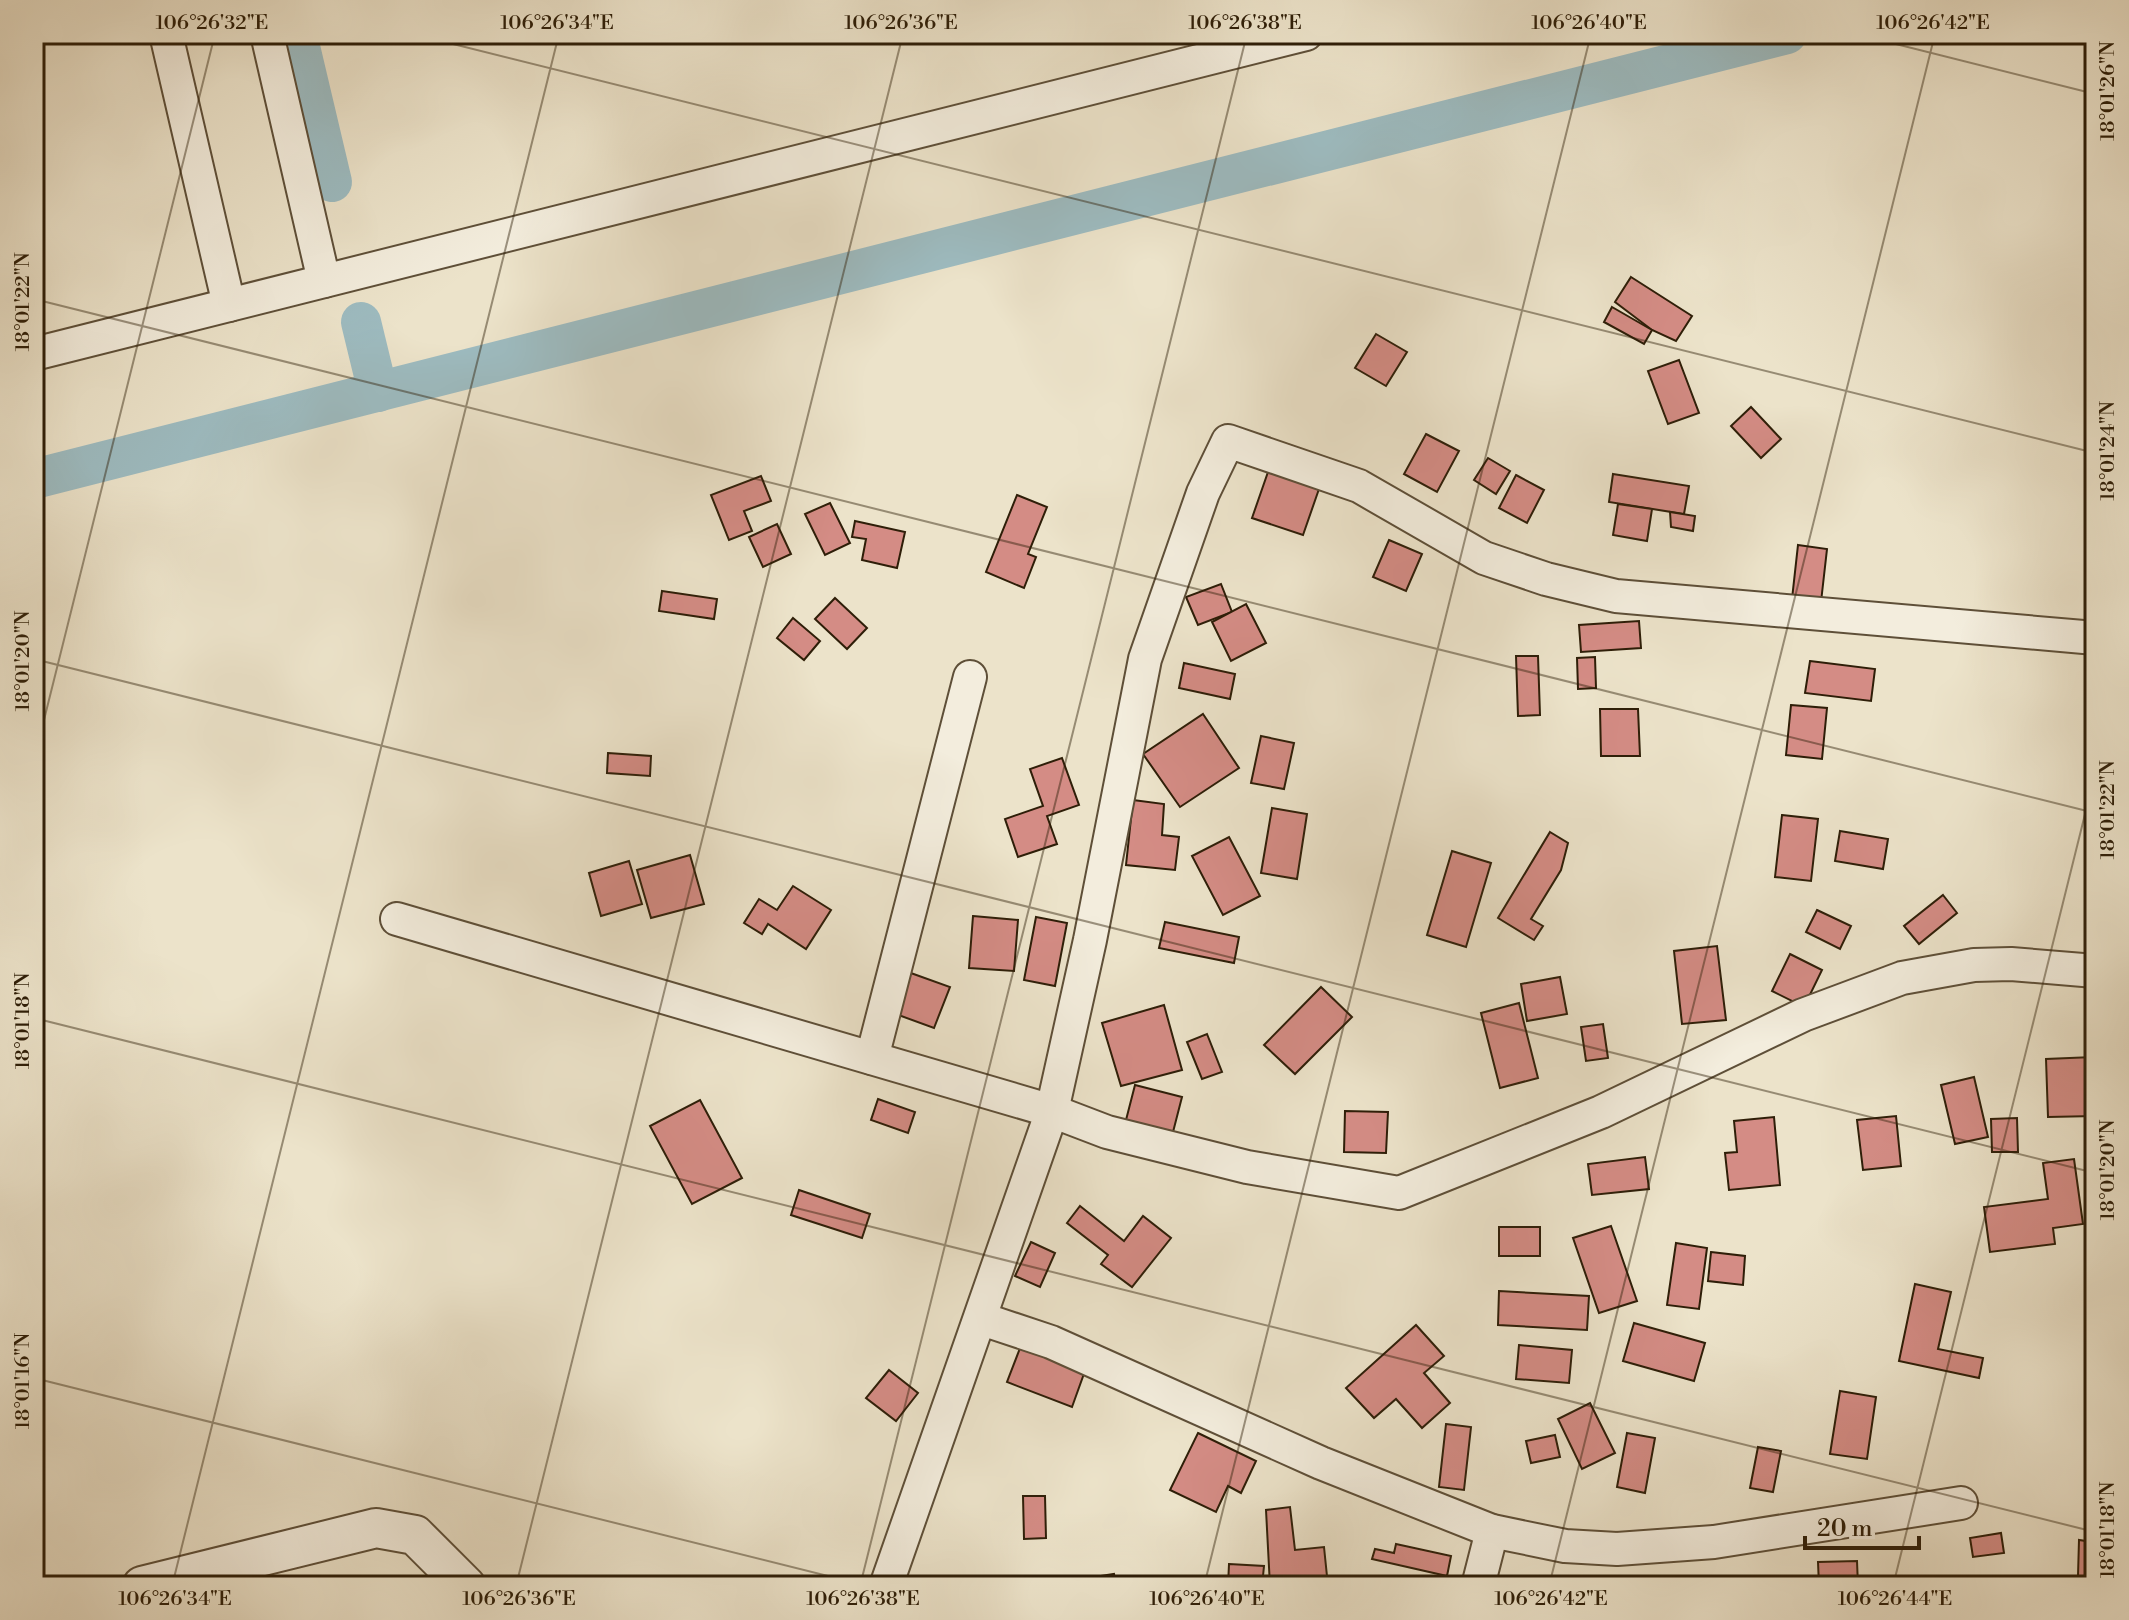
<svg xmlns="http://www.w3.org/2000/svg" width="2129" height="1620" font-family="'Libre Bodoni',serif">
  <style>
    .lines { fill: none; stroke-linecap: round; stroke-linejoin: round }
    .canal { stroke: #9dbbc0; stroke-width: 40 }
    .building { fill: #d48c85; stroke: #2e1e08; stroke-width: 2 }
    .minor-casing { stroke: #5e4f38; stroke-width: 36 }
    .tertiary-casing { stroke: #5e4f38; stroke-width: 42 }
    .minor { stroke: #f3eddd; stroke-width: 32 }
    .tertiary { stroke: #f3eddd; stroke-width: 38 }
    .ticks { fill: none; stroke: #2e1e08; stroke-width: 2; stroke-opacity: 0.45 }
    .neatline { fill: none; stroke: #2e1e08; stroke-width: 3 }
    .ticks-label { font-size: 20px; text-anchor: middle; fill: #2e1e08 }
  </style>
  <rect width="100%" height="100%" fill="#ece3ca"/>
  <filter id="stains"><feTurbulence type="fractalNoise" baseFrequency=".0025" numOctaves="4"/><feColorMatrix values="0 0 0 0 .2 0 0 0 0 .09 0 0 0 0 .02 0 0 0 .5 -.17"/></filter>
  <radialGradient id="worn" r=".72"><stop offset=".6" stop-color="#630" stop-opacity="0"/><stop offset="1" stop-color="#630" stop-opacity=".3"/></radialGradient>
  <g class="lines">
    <g class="canal">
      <polyline points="297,34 332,182"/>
      <polyline points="361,322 378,392"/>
      <polyline points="34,479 1787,34"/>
    </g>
  </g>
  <g class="building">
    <polygon points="1631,277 1692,316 1676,341 1652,330 1615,302"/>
    <polygon points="1612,307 1652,330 1644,344 1604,322"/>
    <polygon points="1376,334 1407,352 1386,386 1355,368"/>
    <polygon points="1679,360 1699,413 1668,424 1648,371"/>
    <polygon points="1751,407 1781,439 1761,458 1731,426"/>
    <polygon points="1426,434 1459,451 1437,492 1404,474"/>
    <polygon points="1488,458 1510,471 1496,494 1474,480"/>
    <polygon points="1268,472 1319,489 1303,535 1252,518"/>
    <polygon points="1613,474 1689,486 1684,514 1609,502"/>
    <polygon points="1516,475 1544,490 1527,523 1499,508"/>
    <polygon points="761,476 771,501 744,511 752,531 729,540 711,495"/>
    <polygon points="1017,495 1047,507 1028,554 1036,557 1024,588 986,572"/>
    <polygon points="830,503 850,543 825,555 805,514"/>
    <polygon points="1618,504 1652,509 1647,541 1613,535"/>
    <polygon points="1670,512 1695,516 1693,531 1671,527"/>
    <polygon points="855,521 905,532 897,568 862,560 866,539 852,537"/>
    <polygon points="777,524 791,554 763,567 749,537"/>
    <polygon points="1389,540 1422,554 1406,591 1373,577"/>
    <polygon points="1798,545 1827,549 1821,602 1792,599"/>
    <polygon points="1221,584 1232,612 1198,625 1186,597"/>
    <polygon points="662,591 717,599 714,619 659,611"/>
    <polygon points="835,598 867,628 847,649 815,619"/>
    <polygon points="1246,604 1266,643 1231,661 1212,622"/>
    <polygon points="793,618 820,641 804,660 777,638"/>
    <polygon points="1639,621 1641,648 1581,652 1579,625"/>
    <polygon points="1516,656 1538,656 1540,715 1518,716"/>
    <polygon points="1595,657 1596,688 1578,689 1577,658"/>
    <polygon points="1810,661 1875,669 1871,701 1805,693"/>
    <polygon points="1184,663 1235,674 1230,699 1179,688"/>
    <polygon points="1791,705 1827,708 1822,759 1786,755"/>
    <polygon points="1600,709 1638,709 1640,756 1601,756"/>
    <polygon points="1203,714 1239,768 1180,807 1143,754"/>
    <polygon points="1261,736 1294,743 1284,789 1251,783"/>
    <polygon points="608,753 651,756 650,776 607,773"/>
    <polygon points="1062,758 1079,805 1047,816 1057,844 1018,857 1005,819 1043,806 1030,769"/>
    <polygon points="1133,800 1164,804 1162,835 1179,837 1175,870 1126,865"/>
    <polygon points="1272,808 1307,814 1297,879 1261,873"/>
    <polygon points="1782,815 1818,819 1811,881 1775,877"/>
    <polygon points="1840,831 1888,839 1883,869 1835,861"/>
    <polygon points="1550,832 1568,843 1561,870 1531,919 1543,926 1534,940 1498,918"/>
    <polygon points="1229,837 1260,896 1223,915 1192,856"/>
    <polygon points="1452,851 1491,863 1466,947 1427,935"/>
    <polygon points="690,855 704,904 651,918 637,870"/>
    <polygon points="629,861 642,904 601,916 589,873"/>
    <polygon points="793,886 831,910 806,949 768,924 762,934 744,923 759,899 777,910"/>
    <polygon points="1943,895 1957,913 1919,944 1904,926"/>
    <polygon points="1817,910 1851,926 1840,949 1806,932"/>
    <polygon points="973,916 1018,920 1014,971 969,968"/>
    <polygon points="1036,917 1067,923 1055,986 1024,980"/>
    <polygon points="1165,922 1239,937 1234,963 1159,948"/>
    <polygon points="1717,946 1726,1020 1682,1024 1674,951"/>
    <polygon points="1790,954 1822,970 1804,1007 1772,991"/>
    <polygon points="908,972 950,987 934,1028 893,1013"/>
    <polygon points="1560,977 1567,1014 1527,1021 1521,984"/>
    <polygon points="1321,987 1352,1017 1295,1074 1264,1045"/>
    <polygon points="1519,1003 1538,1078 1500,1088 1481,1013"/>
    <polygon points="1164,1005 1182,1070 1121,1086 1102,1023"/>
    <polygon points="1603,1024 1608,1058 1586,1061 1581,1027"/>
    <polygon points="1207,1034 1222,1072 1202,1079 1187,1042"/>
    <polygon points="2093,1057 2095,1116 2048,1117 2046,1059"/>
    <polygon points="1974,1077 1988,1137 1955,1144 1941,1085"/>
    <polygon points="1135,1085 1182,1097 1173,1132 1126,1120"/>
    <polygon points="878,1099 915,1112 908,1133 871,1120"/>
    <polygon points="700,1100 742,1178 692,1204 650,1126"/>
    <polygon points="1345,1111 1388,1112 1386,1153 1344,1152"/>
    <polygon points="1896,1116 1901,1166 1863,1170 1857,1120"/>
    <polygon points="1774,1117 1780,1185 1729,1190 1725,1153 1737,1152 1734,1121"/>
    <polygon points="2017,1118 2018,1152 1992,1152 1991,1119"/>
    <polygon points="1645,1157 1649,1189 1592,1195 1588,1164"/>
    <polygon points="2074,1159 2083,1224 2053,1228 2055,1244 1990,1252 1984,1207 2048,1199 2043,1163"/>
    <polygon points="799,1190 870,1214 862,1238 791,1215"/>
    <polygon points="1080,1206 1124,1241 1143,1216 1171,1238 1132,1287 1101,1264 1108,1255 1067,1223"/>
    <polygon points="1611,1226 1637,1301 1599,1313 1573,1238"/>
    <rect x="1499" y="1227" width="41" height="29"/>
    <polygon points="1031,1242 1055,1253 1040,1287 1015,1276"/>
    <polygon points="1676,1243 1707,1248 1699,1309 1667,1305"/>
    <polygon points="1711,1252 1745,1256 1743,1285 1708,1281"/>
    <polygon points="1915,1284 1951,1292 1938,1349 1983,1358 1979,1378 1899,1361"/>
    <polygon points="1499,1291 1589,1296 1587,1330 1498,1325"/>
    <polygon points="1634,1323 1705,1343 1694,1381 1623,1361"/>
    <polygon points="1416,1325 1444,1356 1424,1373 1450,1403 1422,1428 1396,1399 1374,1418 1346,1388"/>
    <polygon points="1022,1343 1086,1368 1072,1407 1007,1382"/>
    <polygon points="1519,1345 1572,1350 1569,1383 1516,1379"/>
    <polygon points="889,1370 918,1393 896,1421 866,1398"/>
    <polygon points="1840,1391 1876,1397 1867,1459 1830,1454"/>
    <polygon points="1590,1403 1615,1453 1582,1469 1558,1419"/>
    <polygon points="1446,1424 1471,1427 1464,1490 1439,1487"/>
    <polygon points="1198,1433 1256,1461 1241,1493 1228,1486 1216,1512 1170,1490"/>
    <polygon points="1627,1433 1655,1438 1645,1493 1617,1487"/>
    <polygon points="1555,1435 1560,1457 1531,1463 1526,1441"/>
    <polygon points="1758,1447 1781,1451 1773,1492 1750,1488"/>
    <polygon points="1023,1496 1045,1496 1046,1538 1024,1539"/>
    <polygon points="1290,1507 1295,1550 1324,1547 1328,1586 1270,1586 1266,1510"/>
    <polygon points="2086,1518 2095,1518 2095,1576 2078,1576 2079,1540 2086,1541"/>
    <polygon points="2001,1533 2004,1553 1973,1557 1970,1538"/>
    <polygon points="1396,1544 1451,1556 1447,1576 1372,1559 1375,1549 1394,1553"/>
    <polygon points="1857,1561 1858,1586 1819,1586 1818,1562"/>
    <polygon points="1229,1564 1264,1566 1262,1586 1228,1586"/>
    <polygon points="1114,1574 1116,1586 1082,1586 1081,1579"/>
  </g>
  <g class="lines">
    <g class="minor-casing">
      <g id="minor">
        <polyline points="166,34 229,305"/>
        <polyline points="267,34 324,281"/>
        <polyline points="34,354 1306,34"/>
        <polyline points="397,919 1052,1111 1107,1132 1247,1167 1399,1193 1601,1112 1803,1015 1902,978 1974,965 2011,964 2095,971"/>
        <polyline points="872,1058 970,677"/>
        <polyline points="982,1319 1051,1342 1321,1463 1492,1531 1565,1546 1617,1549 1714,1542 1961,1503"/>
        <polyline points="886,1586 1052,1111 1090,940 1145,659 1203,493 1228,441 1359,486 1484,558 1546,579 1616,596 2095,638"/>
        <polyline points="1478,1586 1492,1531"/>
      </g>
    </g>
    <g class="tertiary-casing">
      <polyline id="tertiary" points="142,1586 376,1528 415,1535 466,1586"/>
    </g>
    <use href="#minor" class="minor"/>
    <use href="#tertiary" class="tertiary"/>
  </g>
  <path class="ticks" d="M413,34L2095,453M1856,34L2095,94M34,299L2095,813M34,659L2095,1173M34,760L215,34M34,1018L2095,1532M34,1378L868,1586M172,1586L559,34M516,1586L903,34M860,1586L1247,34M1204,1586L1591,34M1549,1586L1935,34M1893,1586L2095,774"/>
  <rect width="2129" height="1620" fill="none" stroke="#ece3ca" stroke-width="88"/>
  <path d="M1805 1536v12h114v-12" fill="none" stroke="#2e1e08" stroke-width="4"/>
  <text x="1817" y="1536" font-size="24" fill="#2e1e08" stroke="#f3eddd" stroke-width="6" paint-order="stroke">20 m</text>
  <rect x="44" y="44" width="2041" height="1532" class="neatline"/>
  <g class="ticks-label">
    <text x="212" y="29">106°26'32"E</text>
    <text x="557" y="29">106°26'34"E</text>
    <text x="901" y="29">106°26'36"E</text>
    <text x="1245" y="29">106°26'38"E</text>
    <text x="1589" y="29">106°26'40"E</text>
    <text x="1933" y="29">106°26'42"E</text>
    <text transform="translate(2107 91) rotate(-90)" y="7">18°01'26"N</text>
    <text transform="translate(22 302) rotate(-90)" y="7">18°01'22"N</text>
    <text transform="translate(2107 451) rotate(-90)" y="7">18°01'24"N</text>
    <text transform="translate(22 661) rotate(-90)" y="7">18°01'20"N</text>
    <text transform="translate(2107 810) rotate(-90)" y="7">18°01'22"N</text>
    <text transform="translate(22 1021) rotate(-90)" y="7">18°01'18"N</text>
    <text transform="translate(2107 1170) rotate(-90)" y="7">18°01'20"N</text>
    <text transform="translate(22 1381) rotate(-90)" y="7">18°01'16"N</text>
    <text transform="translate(2107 1530) rotate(-90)" y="7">18°01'18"N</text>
    <text x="175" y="1605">106°26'34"E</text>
    <text x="519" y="1605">106°26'36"E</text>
    <text x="863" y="1605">106°26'38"E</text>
    <text x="1207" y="1605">106°26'40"E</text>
    <text x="1551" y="1605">106°26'42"E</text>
    <text x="1895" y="1605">106°26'44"E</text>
  </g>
  <rect width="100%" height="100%" filter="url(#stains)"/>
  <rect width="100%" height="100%" fill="url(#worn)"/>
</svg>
